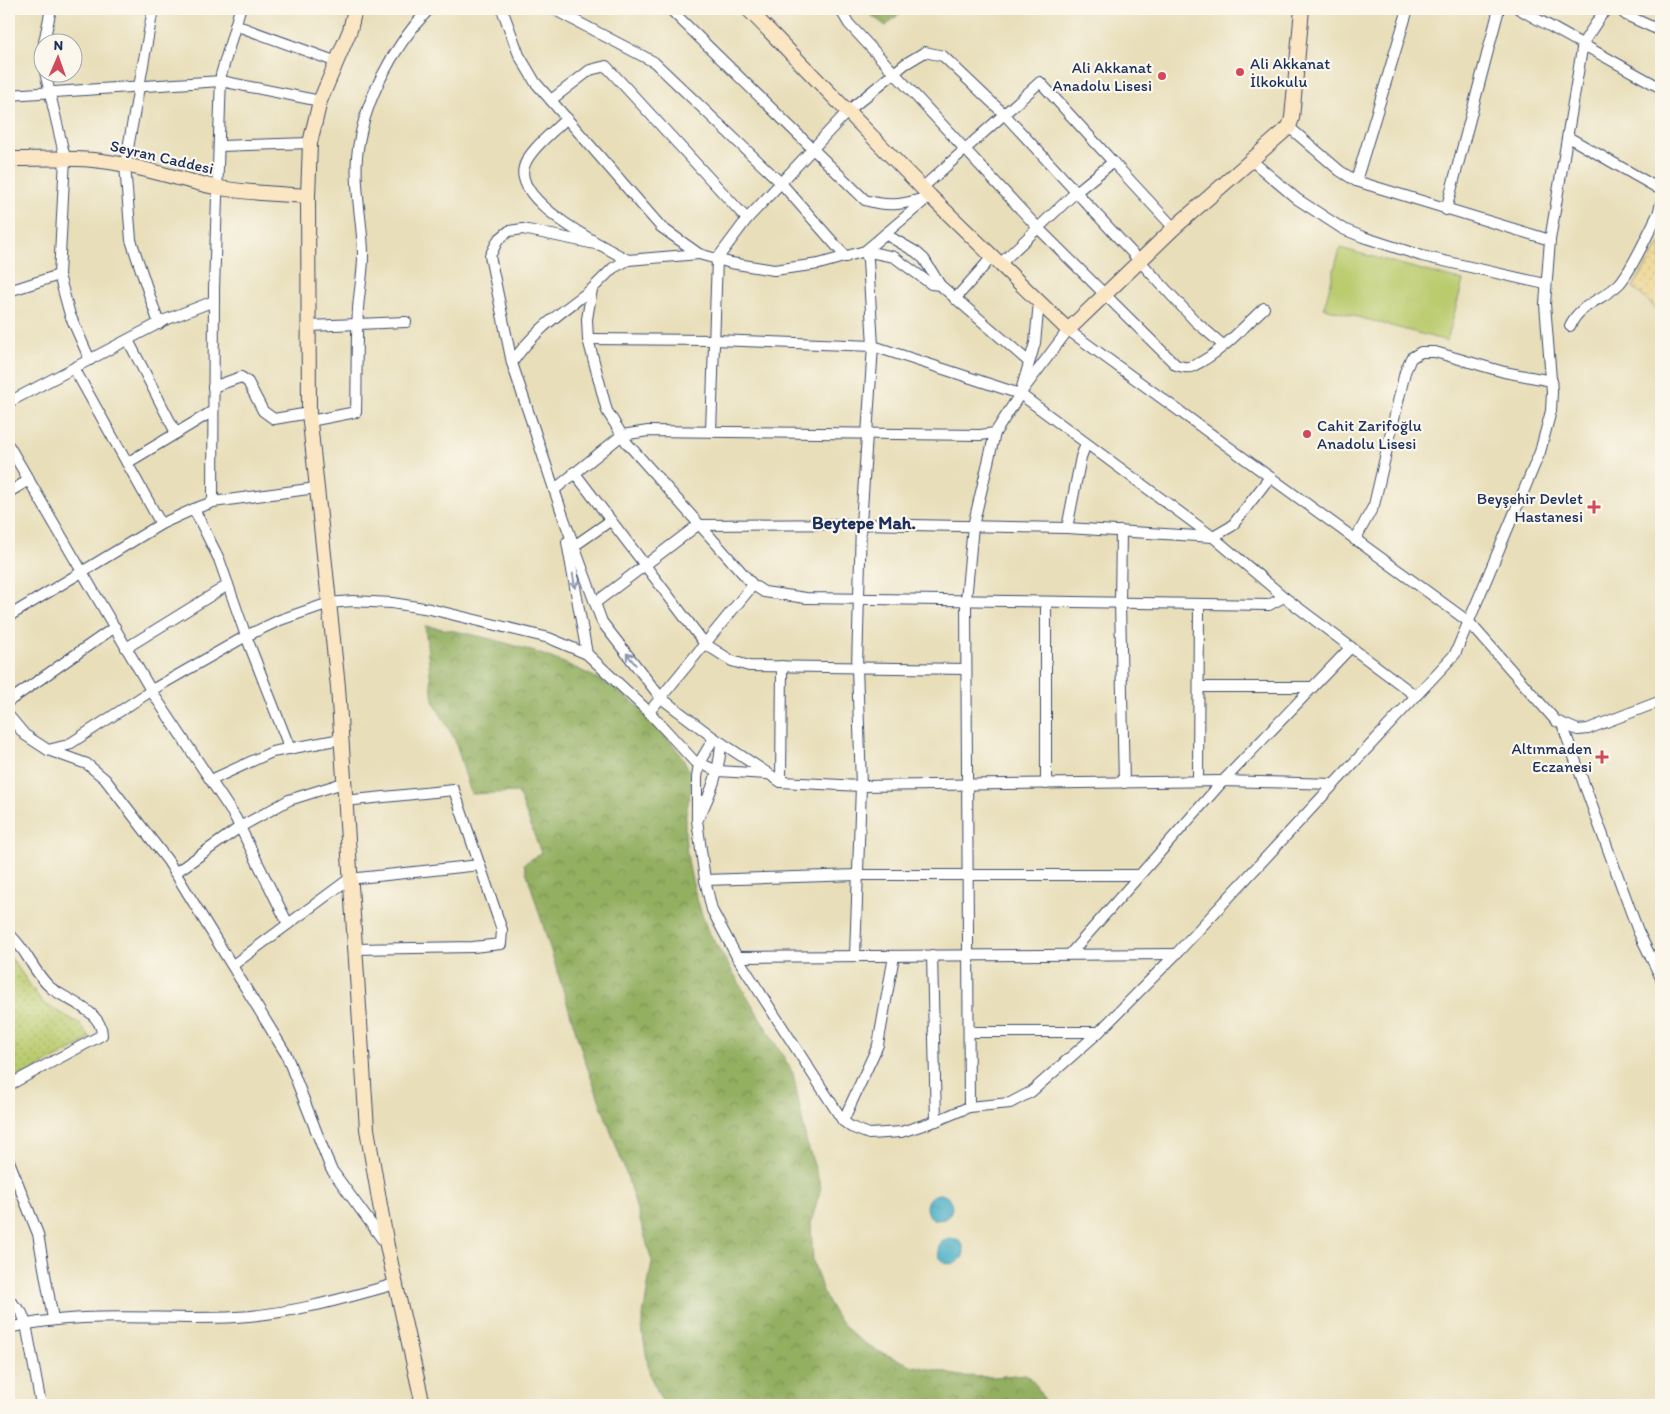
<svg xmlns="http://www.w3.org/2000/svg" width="1670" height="1414" font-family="Itim,sans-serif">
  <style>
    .grass { fill: url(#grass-dots); stroke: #6a7d66 }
    .forest { fill: url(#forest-crowns); stroke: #576f5f }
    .sand { fill: url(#sand-dots); stroke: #84847e }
    .pitch { fill: #bacb6d; stroke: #6a7d66 }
    .water { fill: url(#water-ripples); stroke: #306e92 }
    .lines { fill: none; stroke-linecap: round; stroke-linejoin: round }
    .street-casing { stroke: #3a496c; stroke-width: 12 }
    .secondary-casing { stroke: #3a496c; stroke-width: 16 }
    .street { stroke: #fff; stroke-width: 10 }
    .secondary { stroke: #fbe6c4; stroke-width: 14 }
    .oneway { stroke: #8d97ae }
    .poi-dot { fill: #d1495b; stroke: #fbf7ec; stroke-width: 2 }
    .labels { text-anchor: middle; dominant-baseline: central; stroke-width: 4.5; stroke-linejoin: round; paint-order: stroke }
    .poi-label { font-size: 16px; fill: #1b2f5e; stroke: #fbf7ec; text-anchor: end }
    .street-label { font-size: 16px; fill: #1b2f5e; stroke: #fbf7ec }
    .neighbourhood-label { font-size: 18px; font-weight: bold; fill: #1b2f5e; stroke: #fbf7ec }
  </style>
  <defs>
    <pattern id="grass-dots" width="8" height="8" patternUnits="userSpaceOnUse" patternTransform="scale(1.25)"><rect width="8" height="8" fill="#bacb6d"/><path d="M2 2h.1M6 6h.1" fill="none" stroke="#96a55d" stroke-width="1.8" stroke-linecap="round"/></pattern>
    <pattern id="forest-crowns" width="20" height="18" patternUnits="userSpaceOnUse" patternTransform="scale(1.25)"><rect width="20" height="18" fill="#93af60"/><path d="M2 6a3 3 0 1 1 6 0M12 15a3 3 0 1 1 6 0" fill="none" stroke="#778f52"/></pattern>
    <pattern id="sand-dots" width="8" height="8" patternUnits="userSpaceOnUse" patternTransform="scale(1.25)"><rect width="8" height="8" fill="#eeda9e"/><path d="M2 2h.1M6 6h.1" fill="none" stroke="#ccbb8a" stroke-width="1.8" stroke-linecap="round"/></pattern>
    <pattern id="water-ripples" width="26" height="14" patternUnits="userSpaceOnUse" patternTransform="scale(1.25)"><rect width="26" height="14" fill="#46aec6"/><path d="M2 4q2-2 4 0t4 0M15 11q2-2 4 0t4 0" fill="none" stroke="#3a8ea4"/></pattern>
  </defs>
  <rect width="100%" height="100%" fill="#fbf7ec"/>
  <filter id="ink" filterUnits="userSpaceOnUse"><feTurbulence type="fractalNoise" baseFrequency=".02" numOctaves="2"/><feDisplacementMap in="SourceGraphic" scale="10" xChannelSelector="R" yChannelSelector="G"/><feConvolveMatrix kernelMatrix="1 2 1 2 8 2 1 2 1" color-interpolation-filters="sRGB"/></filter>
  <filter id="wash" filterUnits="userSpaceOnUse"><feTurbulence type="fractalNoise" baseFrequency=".0096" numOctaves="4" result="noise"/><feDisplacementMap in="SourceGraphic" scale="20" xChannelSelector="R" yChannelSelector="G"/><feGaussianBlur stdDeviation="1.12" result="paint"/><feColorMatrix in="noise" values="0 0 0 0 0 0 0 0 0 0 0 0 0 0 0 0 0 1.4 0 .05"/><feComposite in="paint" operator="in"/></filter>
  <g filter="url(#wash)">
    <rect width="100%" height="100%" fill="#e8deb9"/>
    <polygon class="grass" points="9,955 43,1003 79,1023 91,1039 9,1084"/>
    <g class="forest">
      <polygon points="869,9 904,9 886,26 867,12"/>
      <path d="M425,626C490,635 589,662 639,707C646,714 653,722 660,730C672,743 686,758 691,777C693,785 685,813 685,825C685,861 695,896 707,929L793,1073L806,1140L821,1187L811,1223L813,1261L824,1295L836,1316L853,1335L873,1349L911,1365L960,1376L993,1377L1026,1374L1037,1386L1046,1405H664L650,1376L643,1336L642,1323L652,1261L626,1173L585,1061L524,864L541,853L518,792L471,794L455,740L433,701Z"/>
    </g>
    <polygon class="sand" points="1661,242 1661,313 1633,287"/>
    <polygon class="pitch" points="1340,248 1463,281 1447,341 1324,308"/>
    <g class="water">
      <circle cx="939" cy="1207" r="13"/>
      <circle cx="951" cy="1251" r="13"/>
    </g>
  </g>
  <g filter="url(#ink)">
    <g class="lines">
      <g class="street-casing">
        <g id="street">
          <polyline points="153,9 125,165 131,240 159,324"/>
          <polyline points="502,9 519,55 535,82 661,227 699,254 731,263 774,270 819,264 865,251 930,196"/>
          <polyline points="553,9 654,62 781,183 846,257"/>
          <path d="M670,9L865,200C888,207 901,205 925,198"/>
          <path d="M840,9L849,24L1038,228L1176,365C1183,367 1189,369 1195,365C1221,353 1243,327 1264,308"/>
          <polyline points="1519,9 1661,88"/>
          <polyline points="1619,9 1626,15 1661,31"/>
          <polyline points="235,25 337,62"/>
          <polyline points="44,42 51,9"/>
          <polyline points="45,72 65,158 59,275 70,315 90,360"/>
          <polyline points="9,95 221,81 320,101"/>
          <polyline points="551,100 590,70 606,66 747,219"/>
          <path d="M567,118C555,130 528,151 524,167C514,202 602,246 628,260"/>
          <polyline points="1289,127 1340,171 1356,181 1550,240"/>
          <polyline points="1568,137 1661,190"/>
          <polyline points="220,146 310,143"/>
          <polyline points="1251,160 1297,199 1343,229 1363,237 1422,256 1545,284"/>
          <polyline points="1356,181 1408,9"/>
          <polyline points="922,188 1040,82 1113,162"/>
          <polyline points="1446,210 1499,9"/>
          <polyline points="885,234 916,252 924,259 940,285 1029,362"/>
          <polyline points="699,254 628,260 613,268 592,289 587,319 588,339 607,411 627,443 753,585 764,592 806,598 1269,605 1284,597"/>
          <polyline points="1001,263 1075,193 1113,162 1174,228"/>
          <path d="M592,289C562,312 533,331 512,363L563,516L602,622L661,698L714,738L781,782L861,786L1223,781L1334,784"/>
          <polyline points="9,291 59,275"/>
          <polyline points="955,299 993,256"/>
          <polyline points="309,326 406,322"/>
          <path d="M1570,326C1580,303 1604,300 1620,283C1633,268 1648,233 1658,214L1661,203"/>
          <polyline points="588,339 714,340 873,346 1020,394 1213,537 1284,597 1416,696"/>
          <polyline points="128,340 176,433"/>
          <polyline points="512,363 490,256 498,240 509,231 523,229 600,245"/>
          <polyline points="74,368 161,524"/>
          <polyline points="213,387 241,377 248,382 263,411 274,419 309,413"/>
          <polyline points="1020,394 1068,330 1469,622 1556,721 1578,730 1588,729 1661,701"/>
          <polyline points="9,402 165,320 214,301"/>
          <path d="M310,421L356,412C357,378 356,344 358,309C359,292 363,274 363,256C363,224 354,190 357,157C362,104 392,48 429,9"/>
          <polyline points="711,431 717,259 747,219 848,111 905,64 925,52 943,56 1004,114 1196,322 1223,345"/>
          <polyline points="9,446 152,692 235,817 288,924"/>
          <polyline points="127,463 213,411"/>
          <polyline points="574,472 705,644 732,661 749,666 966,669"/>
          <polyline points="554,490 622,435 648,431 980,435 995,433"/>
          <polyline points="9,492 29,480"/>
          <polyline points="213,502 214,289 221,75 240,9"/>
          <polyline points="194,509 219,559 246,636 290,749"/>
          <polyline points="1067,528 1081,457 1086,444"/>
          <polyline points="1121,531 1120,603 1124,783"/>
          <polyline points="1355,540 1374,505 1405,372 1411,358 1421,352 1435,352 1504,372 1552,381"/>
          <polyline points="567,542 587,654"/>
          <polyline points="574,546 610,521"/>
          <polyline points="595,603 698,525 861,524 1067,528 1213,537 1232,526 1270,477"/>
          <polyline points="9,616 161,524 194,509 213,502 316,488"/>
          <polyline points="126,648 228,585"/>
          <polyline points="1199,687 1313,687"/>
          <polyline points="9,701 115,627"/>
          <polyline points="649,712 753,585"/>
          <polyline points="9,716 25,735 48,750 68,745 157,687 246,636 280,620 329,603 352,601 392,603 430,609 549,638 587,654 649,712 694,761 718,771 767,774"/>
          <polyline points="1562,724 1638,931 1661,978"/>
          <polyline points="714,738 699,763 697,778 697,820 705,880 712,910 737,957 843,1121 851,1127 869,1134 901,1132 936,1121 969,1107 1010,1103 1031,1092 1099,1032 1176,954 1455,654 1540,452 1551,411 1552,392 1545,304 1550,240 1583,43 1602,14 1609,9"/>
          <polyline points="48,750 87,764 105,779 168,861 286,1054 331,1169 385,1243"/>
          <polyline points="211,780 272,752 341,739"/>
          <polyline points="1198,781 1199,605"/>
          <polyline points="781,782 782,666"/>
          <polyline points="1046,784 1046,602"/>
          <polyline points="344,801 454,790 502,930 501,944 473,947 354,949"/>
          <path d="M699,817C711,793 720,770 721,743"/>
          <polyline points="175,873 240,827 289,800 343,783"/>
          <polyline points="705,880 858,875 1138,875"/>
          <path d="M9,934C27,949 33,973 51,988C68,1001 102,1011 102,1035L9,1085"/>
          <polyline points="1070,954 1223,781 1351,647"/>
          <polyline points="932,955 936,1121"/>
          <polyline points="855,956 861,786 857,667 861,524 873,346 868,260 865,251 894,257 931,284 940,285"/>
          <polyline points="737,957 1176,954"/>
          <polyline points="233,965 349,879 480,865"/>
          <polyline points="969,1032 1099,1032"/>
          <polyline points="969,1107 966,600 973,526 995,433 1020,394 1035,343 1039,302"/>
          <polyline points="843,1121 878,1045 894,956"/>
          <polyline points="9,1161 38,1234 53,1319"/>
          <polyline points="9,1300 22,1313 26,1324 41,1405"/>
          <path d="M9,1328C83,1310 160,1321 236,1317C291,1314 342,1299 395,1284"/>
        </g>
      </g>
      <g class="secondary-casing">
        <g id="secondary">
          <polyline points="355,9 350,30 320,101 310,143 308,196 309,413 338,687 367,1129 387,1246 423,1405"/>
          <polyline points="748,9 930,196 1068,330 1174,228 1289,127 1292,118 1302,9"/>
          <path d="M9,159C37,159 65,157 93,160C136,164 178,180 220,188C249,193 278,194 308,196"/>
        </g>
      </g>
      <use href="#street" class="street"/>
      <use href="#secondary" class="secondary"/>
    </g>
    <defs><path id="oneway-shaft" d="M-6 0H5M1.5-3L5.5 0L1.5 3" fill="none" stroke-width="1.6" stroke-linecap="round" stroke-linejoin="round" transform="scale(1.25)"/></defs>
    <g class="oneway">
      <use href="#oneway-shaft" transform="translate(574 581) rotate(80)"/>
      <use href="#oneway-shaft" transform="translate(631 659) rotate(-128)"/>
    </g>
  </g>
  <g class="poi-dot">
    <circle cx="1240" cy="72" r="5"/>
    <circle cx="1162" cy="76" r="5"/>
    <circle cx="1307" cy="434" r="5"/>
    <path d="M1591.5 499.5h5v5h5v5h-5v5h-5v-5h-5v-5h5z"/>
    <path d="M1599.5 749.5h5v5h5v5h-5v5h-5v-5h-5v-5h5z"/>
  </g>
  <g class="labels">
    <g class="poi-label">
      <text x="1250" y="63" text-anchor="start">Ali Akkanat<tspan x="1250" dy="18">İlkokulu</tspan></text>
      <text x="1152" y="67">Ali Akkanat<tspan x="1152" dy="18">Anadolu Lisesi</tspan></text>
      <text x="1317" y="425" text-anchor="start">Cahit Zarifoğlu<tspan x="1317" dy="18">Anadolu Lisesi</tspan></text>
      <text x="1583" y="498">Beyşehir Devlet<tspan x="1583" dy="18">Hastanesi</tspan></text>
      <text x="1592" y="748">Altınmaden<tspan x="1592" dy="18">Eczanesi</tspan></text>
    </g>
    <g class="street-label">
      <text transform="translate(162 157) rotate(13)">Seyran Caddesi</text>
    </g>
    <g class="neighbourhood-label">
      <text x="864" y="523">Beytepe Mah.</text>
    </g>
  </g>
  <rect width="1670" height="1414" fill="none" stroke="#fbf7ec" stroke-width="30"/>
  <g transform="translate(58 58) rotate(2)"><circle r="24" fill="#fbf7ec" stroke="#a1a7b3"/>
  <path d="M0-4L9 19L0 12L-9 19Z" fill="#d1495b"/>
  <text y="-8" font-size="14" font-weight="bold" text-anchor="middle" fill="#1b2f5e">N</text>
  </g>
</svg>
